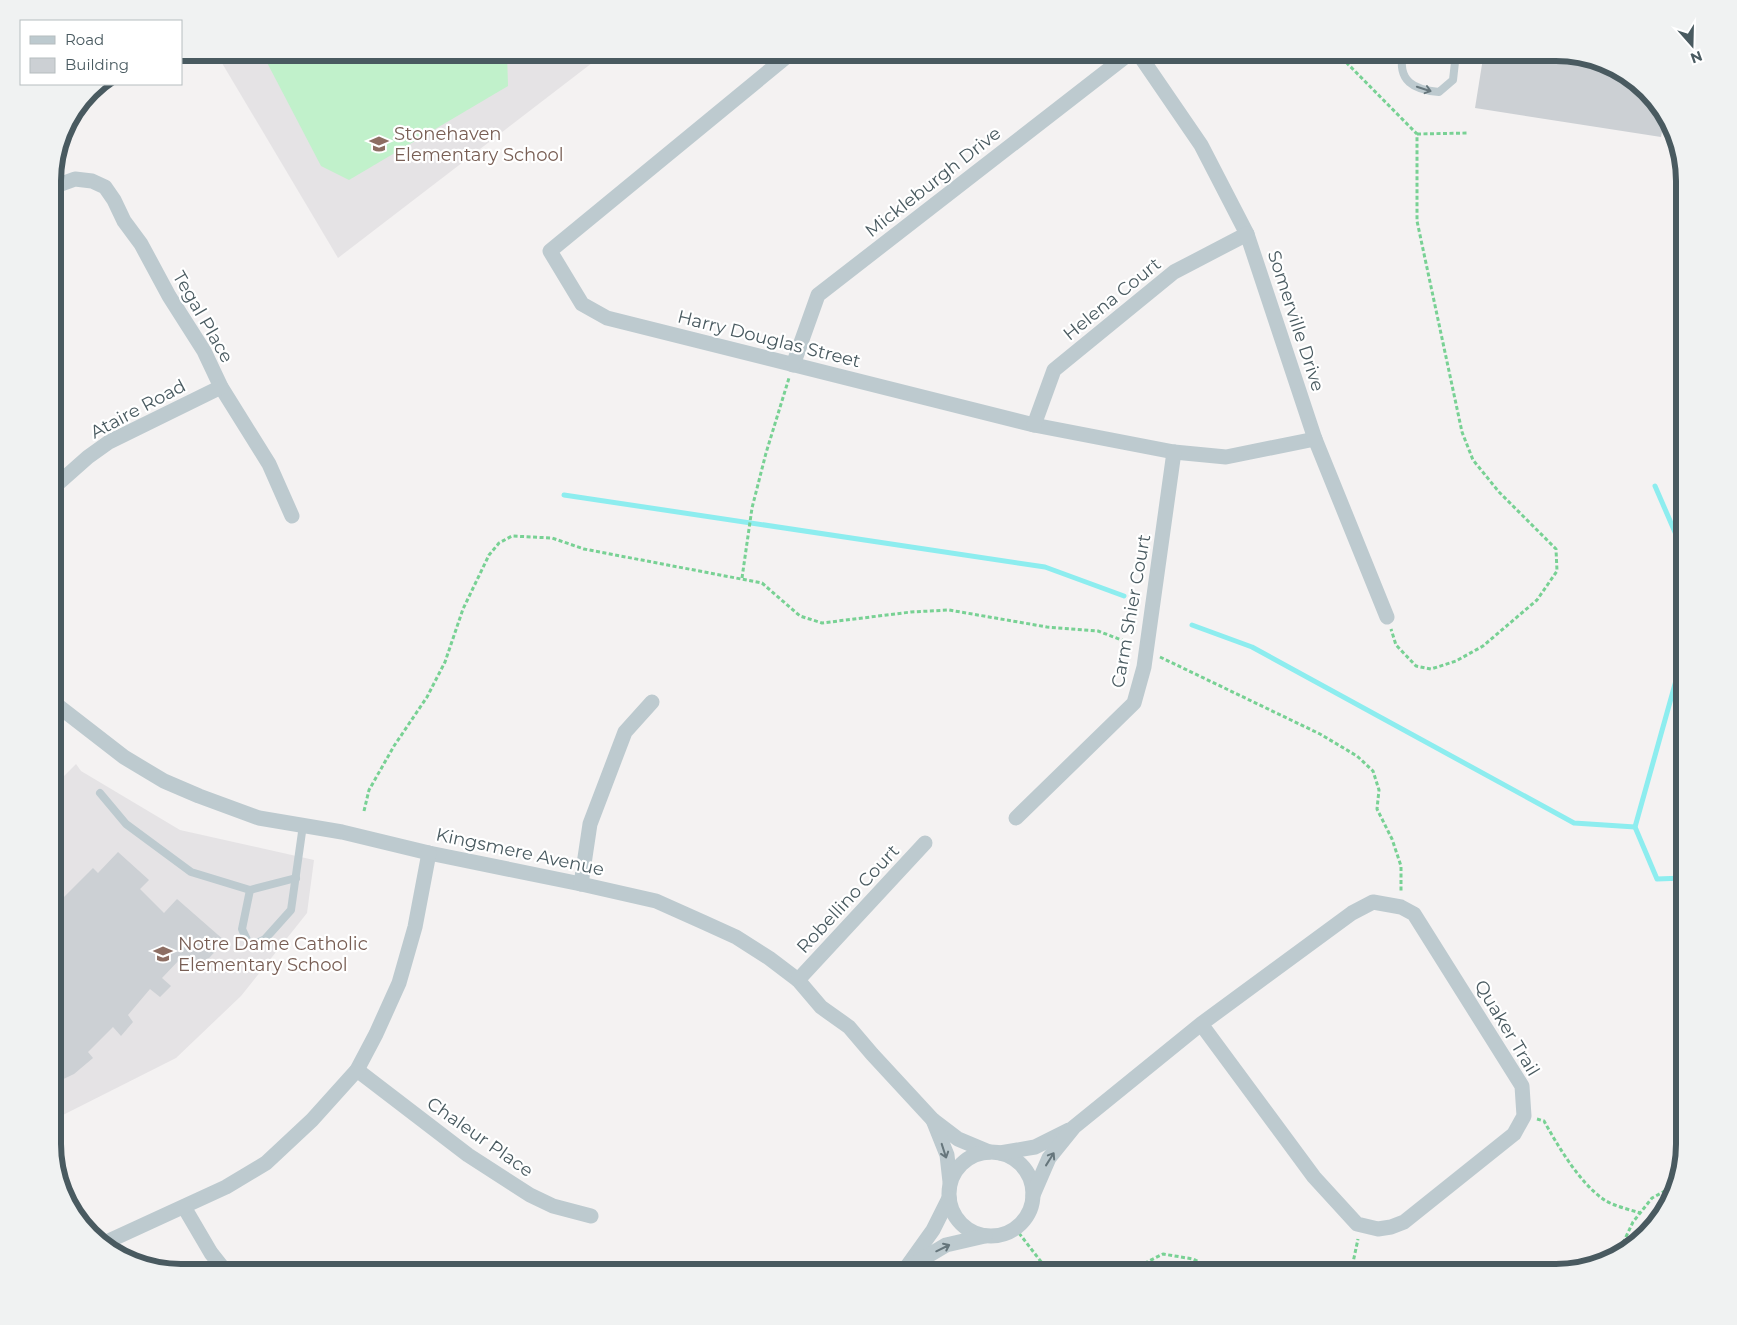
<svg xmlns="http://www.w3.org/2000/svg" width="1737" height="1325" font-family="Montserrat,sans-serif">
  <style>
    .education { fill: #e5e3e5 }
    .garden { fill: #c1f1cb }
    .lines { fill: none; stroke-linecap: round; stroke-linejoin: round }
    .stream { stroke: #8dedef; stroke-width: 5 }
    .building { fill: #ccd0d4 }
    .path { stroke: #78d194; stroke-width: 3; stroke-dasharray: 4 2.5; stroke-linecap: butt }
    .service { stroke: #bdcacf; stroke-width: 8 }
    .minor { stroke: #bdcacf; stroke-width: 15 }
    .oneway { stroke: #66767c }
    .labels { text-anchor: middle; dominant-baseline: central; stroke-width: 4.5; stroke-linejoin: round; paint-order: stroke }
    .education-label { font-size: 18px; fill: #785e54; stroke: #fff; text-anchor: start }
    .street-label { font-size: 18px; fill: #495a60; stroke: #fff }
    .rim { fill: none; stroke: #495a60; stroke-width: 6 }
  </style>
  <rect width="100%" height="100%" fill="#f4f2f2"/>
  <g class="education">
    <polygon points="216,53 605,53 338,258"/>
    <polygon points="76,764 81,771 180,830 314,860 307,913 241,996 176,1058 53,1120 53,787"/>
  </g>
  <polygon class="garden" points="262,53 507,53 508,86 349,180 321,166"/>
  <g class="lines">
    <g class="stream">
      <polyline points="1655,486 1684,553"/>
      <polyline points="564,495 1045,567 1124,596"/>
      <polyline points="1192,625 1252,647 1574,823 1635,827"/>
      <polyline points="1684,652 1635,827 1657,879 1684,878"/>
    </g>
  </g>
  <g class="building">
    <polygon points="1484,52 1556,52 1597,59 1634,79 1665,116 1661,137 1475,108"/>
    <polygon points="118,852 149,880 140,889 164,913 177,899 225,941 196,972 181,958 162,978 171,986 160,997 150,989 128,1015 133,1022 121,1036 113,1027 88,1052 93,1058 74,1074 53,1084 53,1008 59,1001 53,995 53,908 93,868 98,873"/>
  </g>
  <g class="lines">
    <g class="path">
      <polyline points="1337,53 1417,134 1417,221 1462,432 1473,460 1499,492 1556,549 1557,571 1537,600 1483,646 1456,661 1431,669 1416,666 1396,645 1391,629"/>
      <polyline points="1417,134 1469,133"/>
      <polyline points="742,578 752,508 766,453 789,378"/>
      <polyline points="1160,657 1320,734 1357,756 1373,771 1379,790 1377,809 1392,839 1401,866 1401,891"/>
      <polyline points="364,811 369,790 394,746 427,697 445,662 463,609 489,555 499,543 512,536 552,538 584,549 762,583 800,616 822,623 911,612 949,610 1047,627 1098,631 1132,644"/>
      <path d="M1537,1119L1544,1121C1558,1146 1579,1182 1603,1199C1613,1206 1628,1209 1640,1213"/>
      <polyline points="1015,1228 1049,1272"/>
      <polyline points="1612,1259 1623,1243 1633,1222 1652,1198 1678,1184"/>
      <polyline points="1127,1272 1163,1254 1193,1259 1219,1272"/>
      <polyline points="1351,1272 1358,1239"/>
    </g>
    <g class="service">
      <path d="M1403,53C1397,81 1414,90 1439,92L1453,80L1456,53"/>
      <polyline points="100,793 126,824 191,872 250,890 296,878"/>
      <polyline points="250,890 242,929 248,942 257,943 265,939 291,910 303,825"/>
    </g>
    <g class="minor">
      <polyline points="791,53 550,251 582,304 607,318 1034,425 1174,452 1226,457 1315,439"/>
      <polyline points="1138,53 1201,145 1247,234 1315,439 1387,617"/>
      <polyline points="53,187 75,179 92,181 105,187 114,200 124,221 141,244 169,296 204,351 221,387 269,464 292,516"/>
      <polyline points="793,365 818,295 1130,53"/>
      <polyline points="1034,425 1054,370 1174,272 1247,234"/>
      <polyline points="53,488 88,457 109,442 221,387"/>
      <polyline points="53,702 124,757 164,781 199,796 259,818 342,832 429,853 581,884 656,901 703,922 736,937 769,958 798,980 821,1007 849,1027 872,1054 933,1120 958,1139 989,1152"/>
      <polyline points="1016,818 1134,703 1144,667 1174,452"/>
      <polyline points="581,884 590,824 625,732 652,702"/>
      <polyline points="798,980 925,843"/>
      <polyline points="357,1070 468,1155 530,1195 553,1206 591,1216"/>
      <polyline points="933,1120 947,1155 950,1182"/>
      <circle cx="991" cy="1194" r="42"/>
      <polyline points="1000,1153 1035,1147 1069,1130"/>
      <polyline points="1033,1195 1049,1158 1074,1127 1201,1024 1352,913 1373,902 1401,907 1414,914 1522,1086 1524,1116 1514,1134 1404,1222 1391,1227 1378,1229 1357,1224 1314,1177 1201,1024"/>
      <polyline points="184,1207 211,1253 226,1272"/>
      <polyline points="102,1244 226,1187 266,1163 312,1120 357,1070 376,1034 399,983 415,927 429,853"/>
      <polyline points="908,1265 933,1230 949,1198"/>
      <polyline points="901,1272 946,1245 985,1236"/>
    </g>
  </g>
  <defs><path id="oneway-shaft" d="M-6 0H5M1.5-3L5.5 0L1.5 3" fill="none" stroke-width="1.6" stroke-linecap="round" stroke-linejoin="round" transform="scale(1.25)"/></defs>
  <g class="oneway">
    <use href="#oneway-shaft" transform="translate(1424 89) rotate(18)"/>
    <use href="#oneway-shaft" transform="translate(944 1151) rotate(72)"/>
    <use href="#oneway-shaft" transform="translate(1050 1159) rotate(-58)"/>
    <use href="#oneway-shaft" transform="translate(943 1248) rotate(-26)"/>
  </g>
  <defs>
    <g id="school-bare" transform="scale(1.5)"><path d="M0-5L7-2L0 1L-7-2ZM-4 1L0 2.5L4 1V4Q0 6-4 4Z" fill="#8d6e63" stroke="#fff" stroke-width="2.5" paint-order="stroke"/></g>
  </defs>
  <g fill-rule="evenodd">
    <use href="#school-bare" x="379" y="144"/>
    <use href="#school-bare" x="163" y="954"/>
  </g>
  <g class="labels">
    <g class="education-label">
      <text x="394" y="134">Stonehaven<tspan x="394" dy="21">Elementary School</tspan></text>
      <text x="178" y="944">Notre Dame Catholic<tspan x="178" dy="21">Elementary School</tspan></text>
    </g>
    <g class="street-label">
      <text transform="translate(933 182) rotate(-38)">Mickleburgh Drive</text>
      <text transform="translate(1112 299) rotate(-39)">Helena Court</text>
      <text transform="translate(203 317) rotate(60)">Tegal Place</text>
      <text transform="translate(1296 321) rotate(72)">Somerville Drive</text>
      <text transform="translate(769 339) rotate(14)">Harry Douglas Street</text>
      <text transform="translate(138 409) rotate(-28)">Ataire Road</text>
      <text transform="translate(1131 611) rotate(-80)">Carm Shier Court</text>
      <text transform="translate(520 852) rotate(12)">Kingsmere Avenue</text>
      <text transform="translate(848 899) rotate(-47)">Robellino Court</text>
      <text transform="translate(1507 1028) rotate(59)">Quaker Trail</text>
      <text transform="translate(480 1137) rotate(35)">Chaleur Place</text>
    </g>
  </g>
  <path d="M0 0H1737V1325H0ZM181 61H1556A120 120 0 0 1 1676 181V1144A120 120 0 0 1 1556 1264H181A120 120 0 0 1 61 1144V181A120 120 0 0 1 181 61Z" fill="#f0f2f2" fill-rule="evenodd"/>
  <path class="rim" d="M181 61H1556A120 120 0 0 1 1676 181V1144A120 120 0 0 1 1556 1264H181A120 120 0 0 1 61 1144V181A120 120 0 0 1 181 61Z"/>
  <rect x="20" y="20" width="162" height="65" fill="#ffffff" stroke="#b6bdbf"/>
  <rect x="30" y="36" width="25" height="8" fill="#bdcacf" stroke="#b6bdbf"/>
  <text x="65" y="45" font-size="15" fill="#495a60">Road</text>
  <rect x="30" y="58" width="25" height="15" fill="#ccd0d4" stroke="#b6bdbf"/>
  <text x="65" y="70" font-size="15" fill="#495a60">Building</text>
  <g transform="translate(1692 45) rotate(160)" stroke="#ffffff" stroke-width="4" paint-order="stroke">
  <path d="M0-4L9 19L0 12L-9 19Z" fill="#495a60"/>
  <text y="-8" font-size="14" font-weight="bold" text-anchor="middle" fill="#495a60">N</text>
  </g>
</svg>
